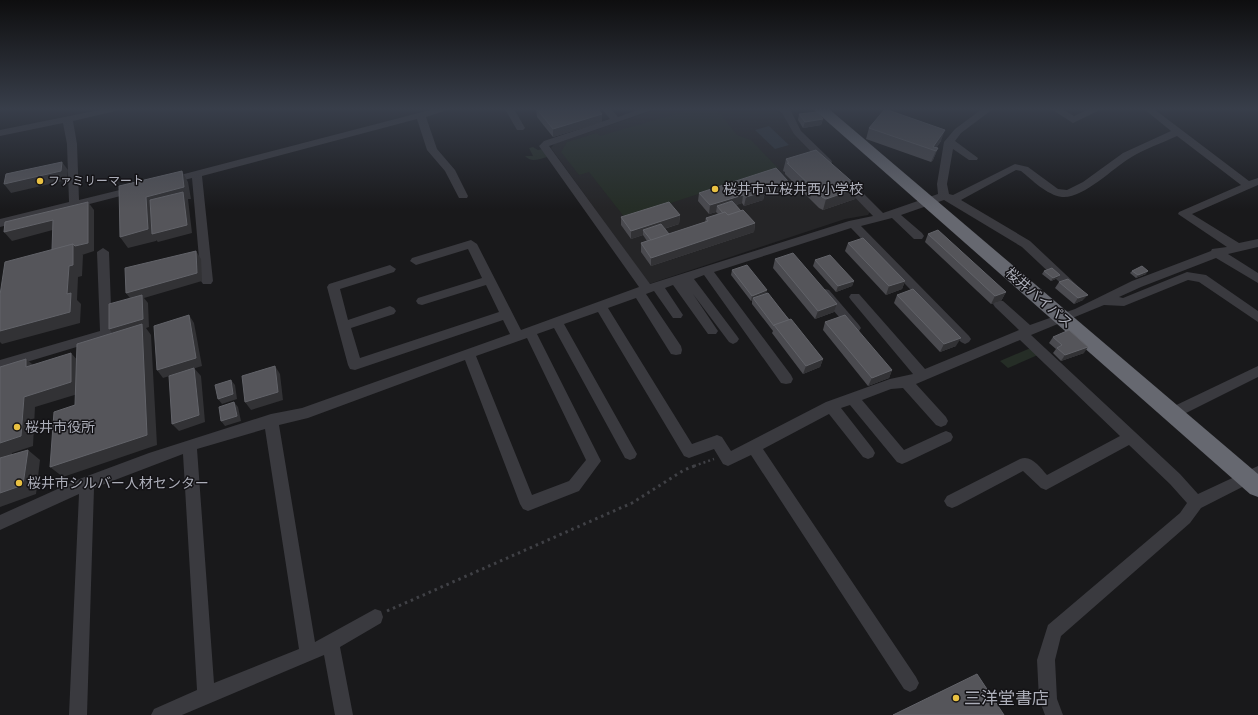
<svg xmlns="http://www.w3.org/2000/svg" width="1258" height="715" font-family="Figtree,'Noto Sans JP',sans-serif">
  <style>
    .built { fill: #252527 }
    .green { fill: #252d26 }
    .water { fill: #2f363e }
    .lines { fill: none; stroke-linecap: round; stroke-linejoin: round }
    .path-far1 { stroke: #404146; stroke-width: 2.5; stroke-dasharray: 2 3; stroke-linecap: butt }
    .path { stroke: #404146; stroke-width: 3; stroke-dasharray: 2.5 4; stroke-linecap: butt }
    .minor { fill: #3a3a3f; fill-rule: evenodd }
    .highway { fill: #666870; fill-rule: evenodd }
    .wall { fill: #4a4a4f }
    .shaded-wall { fill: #323235 }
    .building { fill: #55555a; stroke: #626369 }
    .poi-dot { fill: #e9c142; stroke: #141316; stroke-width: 1.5 }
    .labels { text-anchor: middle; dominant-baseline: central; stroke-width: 3; stroke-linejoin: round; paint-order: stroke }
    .far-poi-label { font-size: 12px; fill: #acaeb9; stroke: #141316; text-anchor: start }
    .poi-label { font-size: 14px; fill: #acaeb9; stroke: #141316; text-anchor: start }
    .street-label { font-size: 14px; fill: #acaeb9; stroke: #141316 }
    .near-poi-label { font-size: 17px; fill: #acaeb9; stroke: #141316; text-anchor: start }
  </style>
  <rect width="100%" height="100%" fill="#19191b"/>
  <polygon class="built" points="657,109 766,109 778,112 784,115 870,212 868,215 845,219 649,284 551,148 554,144"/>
  <g class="green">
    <polygon points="693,109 718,111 737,135 751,140 778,168 625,218 589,172 579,175 561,152 567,142 597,133 600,136"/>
    <path d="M533,147L538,150L543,149L547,157C539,159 531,163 525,156H533L529,148Z"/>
    <polygon points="1033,347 1040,354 1008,368 1000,361"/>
  </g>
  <polygon class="water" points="769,126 789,145 775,149 755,130"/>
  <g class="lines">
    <polyline class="path-far1" points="694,466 714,459"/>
    <polyline class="path" points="387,611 632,503 684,470 697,465"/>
    <g class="minor">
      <polygon points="104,109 124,109 73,121 77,144 79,200 136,186 140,187 141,189 140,191 0,227 0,219 69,202 67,144 63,123 0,136 0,130"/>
      <polygon points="434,109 450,109 426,117 437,149 455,170 468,196 467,198 459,198 445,171 427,150 417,119 202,176 213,281 211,284 203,284 201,281 192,178 169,184 164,181 165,179"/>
      <polygon points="505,109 514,109 525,128 523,130 517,130"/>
      <path d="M602,109H611L618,117L640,109H655L549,146L650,284L849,221L873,216L841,183L840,181L841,179H849L883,213L938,194L937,184L944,142L955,129L982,109H993L961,133L955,141L978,158L977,160H969L953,149L947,184L949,194L953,195L1015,164L1028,167L1058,189L1067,190L1083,182L1123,153L1171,131L1144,109H1154L1249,181L1258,178V185L1192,214L1239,243L1258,239V247L1228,254L1258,273V283L1216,258L1141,287L1119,297L1123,298L1187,272L1206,275L1258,311V322L1199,282L1188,280L1124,306L1104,305L1031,335L1180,474L1198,494L1258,466V479L1201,508L1190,523L1061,636L1055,660L1057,699L1063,715H1045L1039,699L1037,660L1048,625L1180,513L1187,503L1170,484L1129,445L1046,490L1041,488L1023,471L957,506L952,508L947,506L944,501L947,496L1020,459C1031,454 1040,467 1047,475L1120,436L1020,340L916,384L946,417L948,421L946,425L941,427L936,425L903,388L891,389L862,400L904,450L941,433L946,431L951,433L953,437L951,441L907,462L902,464L897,462L850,405L841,408L873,449L875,453L873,457L868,459L863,457L829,414L763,449L916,677L919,683L916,689L910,692L904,689L751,455L728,466L723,464L714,449L689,458L684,456L598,312L564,324L637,454L635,458L630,460L625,458L554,328L537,334L601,461L579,491L528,511L523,509L520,504L465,360L308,418L279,425L315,642L375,609L381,611L383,617L381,623L340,647L353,715H335L324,655L182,715H151L154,709L197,690L183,454L94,488L87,715H69L79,494L0,530V515L82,478L149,453L271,414L302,408L510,334L503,320L355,370L350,369L348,365L327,287L329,284L390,265L396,269L394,272L340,289L348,320L390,306L394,308L396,311L394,314L351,328L360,358L499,312L486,285L422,305L418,304L416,301L418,298L482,278L468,249L416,265L410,261L412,258L471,240L477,244L521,330L639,287L539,146L544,141L610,119ZM1177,136L1241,185L1179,212L1178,214L1227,247L1212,249L1211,251L1132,281L1075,309L1030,325L1003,301H995L993,304L995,307L1019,330L925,369L859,294H851L849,297L851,300L913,374L890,379L826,402L731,451L722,437L717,435L692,444L608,308L636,298L671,354L676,355L681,354L682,350L681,346L646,294L654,291L673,318H681L683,315L665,288L673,285L708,334H716L718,331L693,294L729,342L733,344L737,342L739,339L737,336L694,279L704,275L781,383L786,384L791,383L793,379L791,375L714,272L851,228L961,342L965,344L969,342L971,339L969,336L861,226L892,218L914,239H922L924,236L922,233L901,215L944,200L1022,247L1072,294H1080L1082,291L1080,288L1030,241L961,200L1016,170L1021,171C1032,180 1047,195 1062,197C1083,199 1113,168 1130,158C1144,149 1162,143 1177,136ZM527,338L586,460L569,481L532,495L476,356ZM265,429L299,649L214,683L197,449Z"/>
      <polygon points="776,109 790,109 801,131 831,160 832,162 831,164 823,164 794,134 782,113"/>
      <polygon points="1051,109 1062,109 1074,116 1089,109 1102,109 1073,123"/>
      <polygon points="103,248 109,252 112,334 110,337 0,370 0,360 100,331 97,252"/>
      <polygon points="825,289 829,290 859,325 861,328 859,331 851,331 821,296 819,293 821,290"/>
      <polygon points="1258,366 1258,377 1178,417 1173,419 1168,417 1166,413 1168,409"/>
    </g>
    <polygon class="highway" points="813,109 829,109 1258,474 1258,497 1250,494"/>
  </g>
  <g class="wall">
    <polygon points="536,109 602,122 553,137 537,117"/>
    <polygon points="799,114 823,119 821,125 803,128 798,120"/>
    <polygon points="869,128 941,141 936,148 938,148 933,160 931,162 866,139"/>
    <polygon points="786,159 857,186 857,187 858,188 855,199 823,210 819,208 785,174 785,172 783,171"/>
    <polygon points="788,181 787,189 764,196 763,200 744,206 742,203 736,205 741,211 755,223 754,232 651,266 641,252 641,243 647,241 643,235 631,239 621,225 621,217 680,215 679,224 664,229 669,234 705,222 706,218 718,214 716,212 709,214 698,201 699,193"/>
    <polygon points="928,234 1006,292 1001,301 991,304 925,242"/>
    <polygon points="848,243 905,281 902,289 886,295 845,251"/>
    <polygon points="775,259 837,304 834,312 815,319 773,268"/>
    <polygon points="815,260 854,281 852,286 836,292 813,266"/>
    <polygon points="732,270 767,293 823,359 820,367 803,374 772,333 773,331 752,304 752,301 751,301 731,275"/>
    <polygon points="1044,271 1060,275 1058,278 1051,281 1042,274"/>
    <polygon points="1132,271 1146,274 1136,278 1130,273"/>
    <polygon points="1059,282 1083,300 1074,304 1055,288"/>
    <polygon points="897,295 956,346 940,352 894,303"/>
    <polygon points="825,322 892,370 889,378 868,386 823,330"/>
    <polygon points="1053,337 1084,353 1061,361 1053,353 1056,349 1049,343"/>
  </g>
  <g class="shaded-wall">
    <polygon points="602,114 602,122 553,137 553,129"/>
    <polygon points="823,119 821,125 803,128 805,122"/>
    <polygon points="945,130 941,141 934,151 933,147"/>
    <polygon points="938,148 933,160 931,162 936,151"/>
    <polygon points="62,162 68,170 67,180 11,193 4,184"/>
    <polygon points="182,171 188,182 191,199 188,199 192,233 158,242 156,240 156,241 128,248 120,237 146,197"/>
    <polygon points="788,181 787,189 764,196 763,200 744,206 746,197 762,189"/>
    <polygon points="857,186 856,189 858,188 855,199 823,210 826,199"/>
    <polygon points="743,195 742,203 721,210 717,206 716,212 709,214 710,205"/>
    <polygon points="88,202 94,210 94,251 82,255 83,255 82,276 78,277 77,300 81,304 80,323 2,344 0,342 0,331 67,294 69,266 73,244"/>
    <polygon points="680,215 679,224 647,234 643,230 643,235 631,239 631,231"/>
    <polygon points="53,220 60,228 12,241 4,232"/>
    <polygon points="755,223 754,232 651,266 651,258"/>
    <polygon points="196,251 201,259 202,281 144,298 148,303 149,327 146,328 151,335 157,445 63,477 50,467 116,337 109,329 133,302 126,293"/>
    <polygon points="1148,271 1146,274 1136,278 1138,275"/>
    <polygon points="1060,275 1058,278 1051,281 1053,278"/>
    <polygon points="854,281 852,286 836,292 838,286"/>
    <polygon points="905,281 902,289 886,295 889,286"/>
    <polygon points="767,290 766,296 753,298 752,301 751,301 752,296"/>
    <polygon points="1006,292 1001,301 991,304 995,296"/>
    <polygon points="1088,295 1083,300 1074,304 1078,298"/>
    <polygon points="837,304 834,312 815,319 818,311"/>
    <polygon points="189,315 194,323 202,366 163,378 157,370"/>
    <polygon points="961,338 956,346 940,352 944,344"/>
    <polygon points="1088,347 1084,353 1061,361 1065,355"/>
    <polygon points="71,353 81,364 81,393 35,407 33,446 12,453 11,462 0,466 0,443 24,397"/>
    <polygon points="26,359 38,369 26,367"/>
    <polygon points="823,359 820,367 803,374 806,366"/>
    <polygon points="275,366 280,374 283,400 251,410 245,402"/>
    <polygon points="194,368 201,376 205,422 179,431 172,424"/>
    <polygon points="892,370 889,378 868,386 872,378"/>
    <polygon points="231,380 235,385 237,399 222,404 218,399"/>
    <polygon points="234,402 238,407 241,421 225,426 221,421"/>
    <polygon points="28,450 40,460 36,494 0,507 0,493"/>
  </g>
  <g class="building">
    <polygon points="537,109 598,109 602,114 553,129"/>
    <polygon points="885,109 945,130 933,147 938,148 936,151 869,128"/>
    <polygon points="817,112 823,119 805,122 799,114"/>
    <polygon points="816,150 857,186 856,186 858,188 826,199 822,197 787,163 789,163 786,159"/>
    <polygon points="62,162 61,171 4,184 6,174"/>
    <polygon points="776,168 788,181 762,189 765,191 746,197 743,195 710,205 699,193"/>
    <polygon points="182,171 184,187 146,197 148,229 120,237 119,186"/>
    <polygon points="183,192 187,225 152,234 150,200"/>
    <polygon points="732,201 741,211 728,215 725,212 723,213 717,206"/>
    <polygon points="88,202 88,243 75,246 73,244 52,250 53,220 4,232 5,222"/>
    <polygon points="669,202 680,215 631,231 621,217"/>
    <polygon points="743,210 755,223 651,258 641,243 708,221 706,218 725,212 728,215"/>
    <polygon points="661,224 669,234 651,240 643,230"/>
    <polygon points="938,230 1006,292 995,296 928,234"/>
    <polygon points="863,238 905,281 889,286 848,243"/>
    <polygon points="73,244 73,265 69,266 67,294 71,293 70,312 0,331 0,295 5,262"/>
    <polygon points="196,251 197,273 126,293 125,268"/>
    <polygon points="793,253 837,304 818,311 775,259"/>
    <polygon points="830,255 854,281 838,286 815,260"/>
    <polygon points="747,265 767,290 752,296 732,270"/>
    <polygon points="1142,266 1148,271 1138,275 1132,271"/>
    <polygon points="1052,268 1060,275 1053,278 1044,271"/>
    <polygon points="1068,279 1088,295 1078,298 1059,282"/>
    <polygon points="913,289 961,338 944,344 897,295"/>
    <polygon points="768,293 789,320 774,325 774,326 753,298"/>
    <polygon points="142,295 143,319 109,329 109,304"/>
    <polygon points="189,315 196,358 157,370 154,326"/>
    <polygon points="845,315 892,370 872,378 825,322"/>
    <polygon points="791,319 823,359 806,366 774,325"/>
    <polygon points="142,324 147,435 50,467 54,412 75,405 77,344"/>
    <polygon points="1069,330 1088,347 1065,355 1057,348 1062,345 1053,337"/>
    <polygon points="71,353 71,382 24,397 21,436 0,443 0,367 26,359 26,367"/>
    <polygon points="275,366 278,392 245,402 242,376"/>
    <polygon points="194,368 199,415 172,424 169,376"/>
    <polygon points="231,380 233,394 218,399 215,385"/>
    <polygon points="234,402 237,416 221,421 219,407"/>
    <polygon points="28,450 23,485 0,493 0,458"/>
    <polygon points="977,674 1004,715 893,715"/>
  </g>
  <linearGradient id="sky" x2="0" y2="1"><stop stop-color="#0e0e0f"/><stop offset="0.52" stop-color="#383e4a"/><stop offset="1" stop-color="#383e4a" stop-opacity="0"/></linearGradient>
  <rect width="1258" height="209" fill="url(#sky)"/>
  <g class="poi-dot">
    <circle cx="40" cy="181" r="4"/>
    <circle cx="715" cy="189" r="4"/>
    <circle cx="17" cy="427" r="4"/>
    <circle cx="19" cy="483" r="4"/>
    <circle cx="956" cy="698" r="4"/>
  </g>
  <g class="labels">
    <g class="far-poi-label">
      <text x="48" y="181">ファミリーマート</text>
    </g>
    <g class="poi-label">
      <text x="723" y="189">桜井市立桜井西小学校</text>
      <text x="25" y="427">桜井市役所</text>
      <text x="27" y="483">桜井市シルバー人材センター</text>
    </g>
    <g class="street-label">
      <text transform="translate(1039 298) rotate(41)">桜井バイパス</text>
    </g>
    <g class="near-poi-label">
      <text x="964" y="698">三洋堂書店</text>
    </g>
  </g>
</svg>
